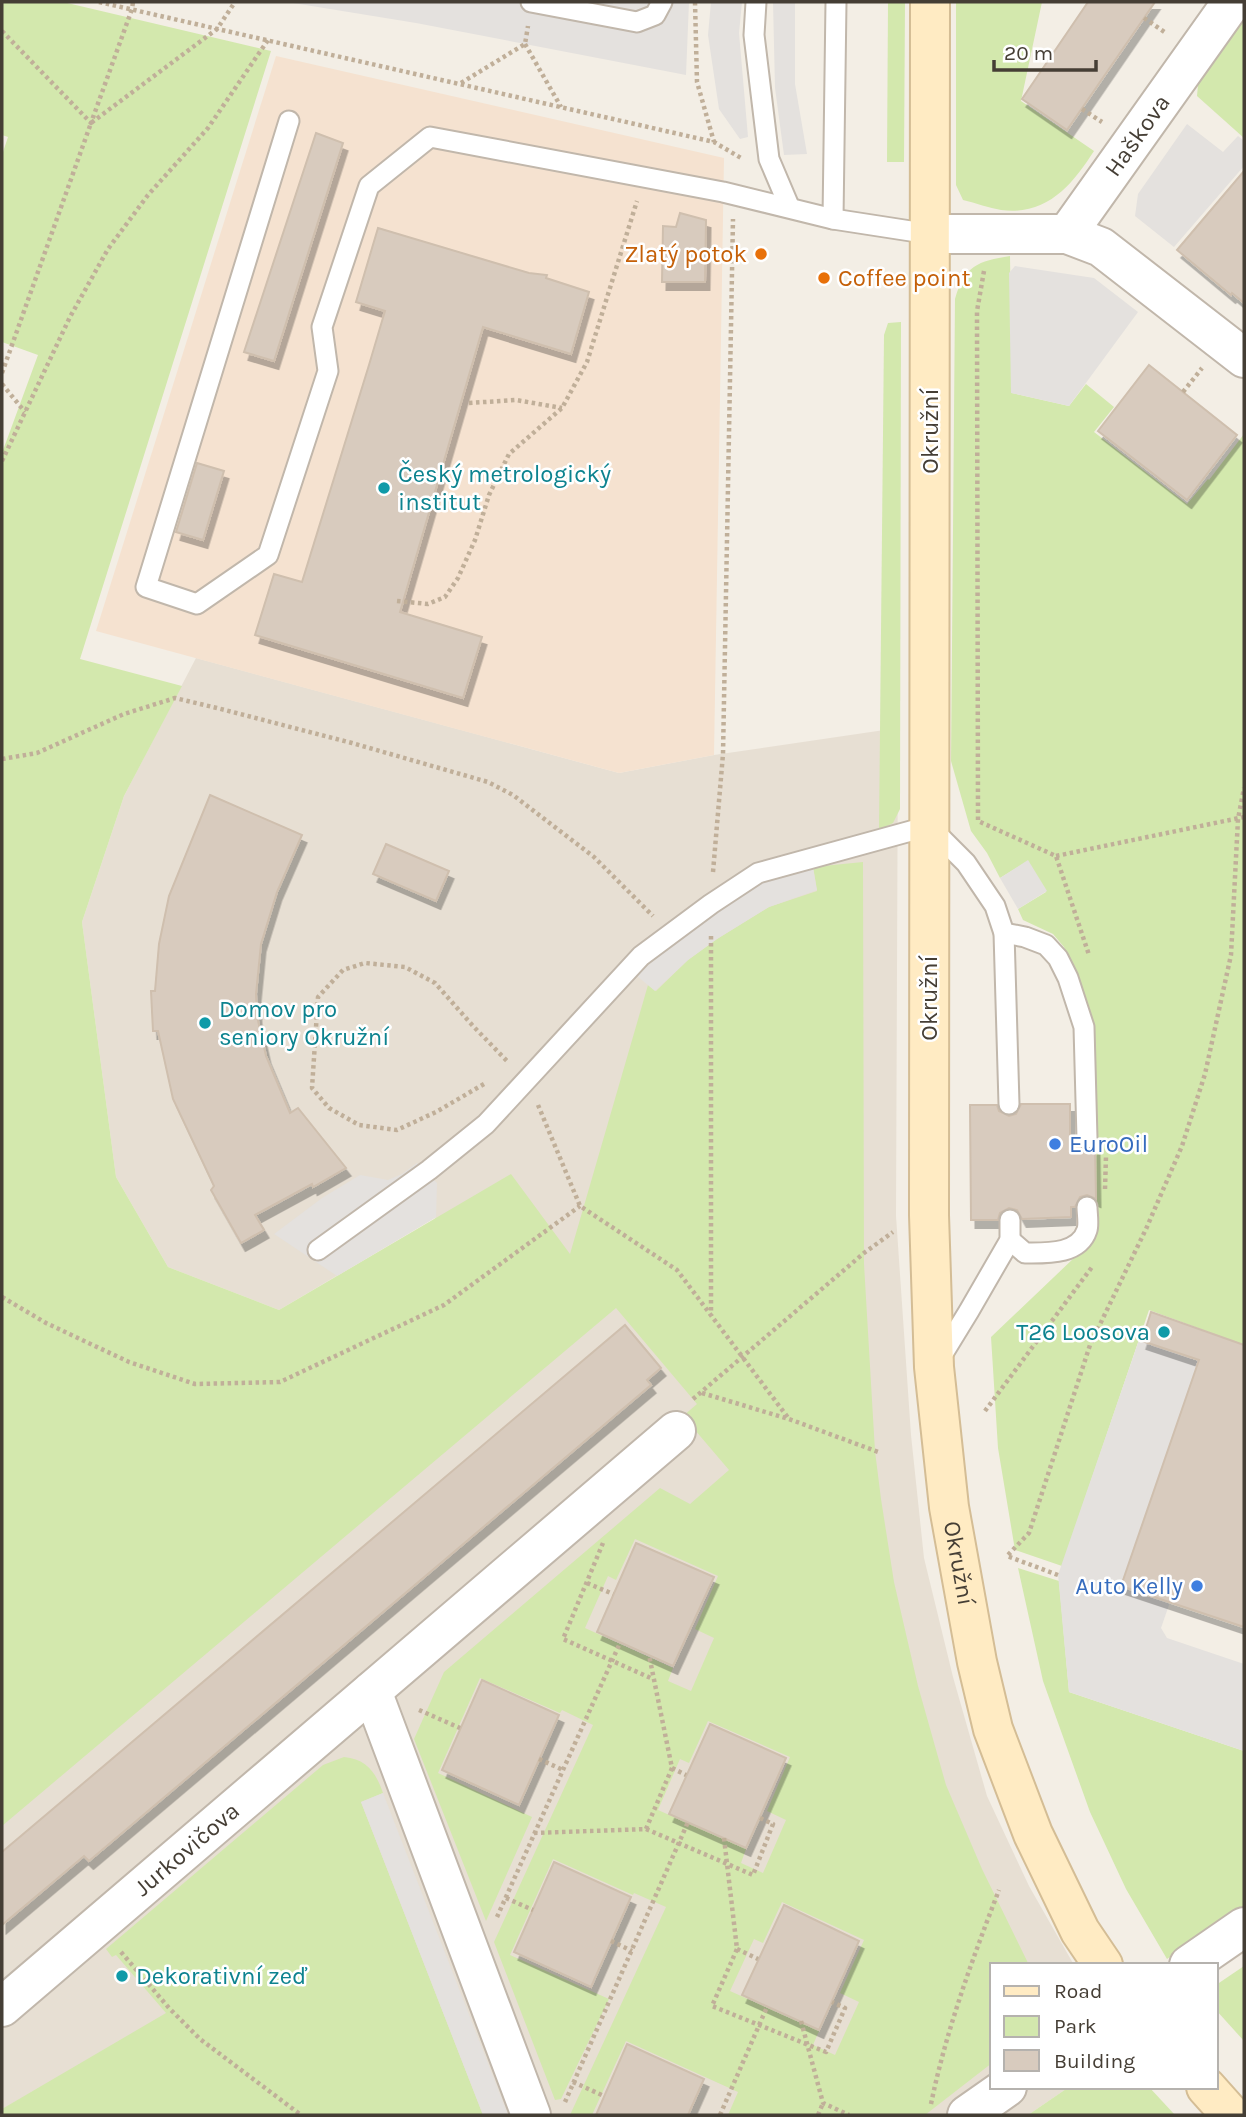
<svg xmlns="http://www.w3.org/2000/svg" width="1246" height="2117" font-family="Karla,sans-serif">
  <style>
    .residential { fill: #e7dfd3 }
    .commercial { fill: #f5e2d0 }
    .green { fill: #d3e8ad; fill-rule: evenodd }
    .parking { fill: #e4e1de }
    .building { fill: #d8cbbe; stroke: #cfbfae; stroke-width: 2; filter: url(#shadow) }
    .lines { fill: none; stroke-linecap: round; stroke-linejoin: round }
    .lane-casing { stroke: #c1b7ab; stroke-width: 23 }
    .street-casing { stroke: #c1b7ab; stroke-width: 42 }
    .secondary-casing { stroke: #d4bd95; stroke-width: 42 }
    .path { stroke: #c0af99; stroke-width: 4.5; stroke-dasharray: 3.5 3.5; stroke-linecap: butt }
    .lane { stroke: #fff; stroke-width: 19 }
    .street { stroke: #fff; stroke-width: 38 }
    .secondary { stroke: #ffebc3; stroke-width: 38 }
    .food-dot { fill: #e8710a; stroke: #fff; stroke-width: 2.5 }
    .culture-dot { fill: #0f9aa8; stroke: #fff; stroke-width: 2.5 }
    .shop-dot { fill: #3f7fe0; stroke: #fff; stroke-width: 2.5 }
    .labels { text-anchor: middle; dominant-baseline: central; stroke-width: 5; stroke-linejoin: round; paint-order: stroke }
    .street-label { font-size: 24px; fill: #453e35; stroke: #fff }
    .food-label { font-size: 24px; fill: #c56008; stroke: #fff; text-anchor: end }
    .culture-label { font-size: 24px; fill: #0d838f; stroke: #fff; text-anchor: start }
    .shop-label { font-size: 24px; fill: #366cbe; stroke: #fff; text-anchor: start }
  </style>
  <defs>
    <filter id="shadow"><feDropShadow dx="4.5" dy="8" stdDeviation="0" flood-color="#0004"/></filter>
  </defs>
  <rect width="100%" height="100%" fill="#f3eee5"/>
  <polygon class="residential" points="196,658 619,773 714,755 898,728 896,1216 911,1435 924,1558 953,1677 987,1796 1029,1886 1074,1965 992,1965 992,2087 1069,2087 1028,2115 2,2115 2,1737 436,1217 279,1310 168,1267 116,1177 82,922 124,796"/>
  <polygon class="commercial" points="276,56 724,158 714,755 619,773 96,631"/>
  <g class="green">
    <path d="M2,2H63L271,51L80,659L182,686L124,796L82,922L116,1177L168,1267L279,1310L511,1174L570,1254L648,985L656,991L688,960L717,939L769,907L817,891L813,867L863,862L864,1264L875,1451L881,1499L894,1582L918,1686L946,1785L982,1869L1029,1965H992V2063L925,2115H728L738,2092L626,2041L592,2115H570L666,1907L634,1893L633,1895L553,1859L510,1955L609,1999L561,2099L555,2100L494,1942L593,1725L562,1710L560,1713L480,1678L438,1773L532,1817L486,1921L414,1739L444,1672L660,1488L690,1504L729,1470L683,1416L697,1404L616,1308L2,1826V453L38,355L2,342V155L8,137L2,135ZM635,1539L718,1576L695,1629L714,1638L691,1691L668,1681L673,1668L585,1628L608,1576L616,1580ZM708,1721L790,1757L767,1811L786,1820L763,1873L741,1863L746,1849L658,1810L680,1759L689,1763ZM782,1902L864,1940L840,1993L859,2002L835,2055L813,2045L819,2031L730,1991L754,1939L763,1943Z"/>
    <polygon points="888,2 905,2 904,162 887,162"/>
    <path d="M956,2H1042L1021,101L1094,151C1072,185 1047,216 1001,210C989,208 976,203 963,200L956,185Z"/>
    <polygon points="1244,17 1244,138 1197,96 1198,85"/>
    <path d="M1010,256L1012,393L1069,406L1086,384L1114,407L1094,432L1187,504L1208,479L1209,480L1244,434V1345L1149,1310L1062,1566L1015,1550L998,1448L991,1337L1096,1237L1093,1025L1064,947L1053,934L1023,920L1018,909L1046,892L1028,861L1000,878L987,853L971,831L951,761L955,299C964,266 978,261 1010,256Z"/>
    <polygon points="901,322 900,809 893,823 879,830 884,335 888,323"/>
    <polygon points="1018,1568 1059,1581 1069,1692 1244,1751 1244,1906 1167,1959 1126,1889 1090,1812 1043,1681"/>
    <path d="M344,1757C367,1759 376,1773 383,1793L361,1802L483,2115H2V2109L166,2013L116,1955L112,1957L106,1949L323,1765Z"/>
    <polygon points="1244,1966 1244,2041 1216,2010 1216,1985"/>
    <polygon points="1069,2087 1149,2087 1175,2115 1028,2115"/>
  </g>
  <g class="parking">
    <polygon points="287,2 613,2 613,4 630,2 689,2 686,75 416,23"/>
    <polygon points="711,2 742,2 739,33 748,137 740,139 719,109 708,35"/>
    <polygon points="773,2 795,2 795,84 807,154 784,155 775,88"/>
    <polygon points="1187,124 1223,152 1238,136 1244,141 1244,166 1174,247 1135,216 1138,194"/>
    <polygon points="1015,266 1094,278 1138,312 1069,406 1011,393 1009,273"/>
    <polygon points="1028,860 1047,891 1018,909 1000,878"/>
    <polygon points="813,867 817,890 769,907 717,939 688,960 655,991 637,976 680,935 765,879"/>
    <polygon points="417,1163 437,1183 436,1217 337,1276 274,1234 322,1198 360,1175 388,1180 402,1174"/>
    <polygon points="1139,1340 1200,1362 1170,1602 1161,1628 1167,1638 1244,1664 1244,1751 1069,1692 1058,1575"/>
    <polygon points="383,1793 508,2115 483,2115 361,1802"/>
  </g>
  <g class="building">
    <polygon points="1088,2 1155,2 1067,130 1022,99"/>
    <polygon points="316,133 343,143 274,361 244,352"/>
    <polygon points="1244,171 1244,303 1232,293 1231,295 1177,250"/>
    <polygon points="680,213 706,220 705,282 662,282 663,226 676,227"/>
    <polygon points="378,228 529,273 547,275 546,278 589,292 571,354 483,327 400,612 482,637 463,698 255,635 274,574 302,582 369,365 385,311 356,302"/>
    <polygon points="1149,365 1237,435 1187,500 1098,431"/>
    <polygon points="197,463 224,471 203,540 176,532"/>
    <polygon points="210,795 302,835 277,892 261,944 256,994 257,1016 266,1056 290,1113 298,1108 346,1168 313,1187 312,1184 255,1215 264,1230 241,1243 211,1190 214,1186 173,1099 158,1031 153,1031 151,991 155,991 159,944 169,896"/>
    <polygon points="386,844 449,871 436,901 373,874"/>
    <polygon points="1021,1104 1070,1104 1070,1139 1075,1139 1082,1149 1088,1150 1095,1147 1096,1199 1087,1195 1080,1197 1075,1207 1071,1207 1071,1217 1022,1219 1017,1210 1009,1208 1000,1213 998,1220 971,1220 970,1105 997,1105 999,1111 1009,1116 1016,1114"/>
    <polygon points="1151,1312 1244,1345 1244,1627 1121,1586 1199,1360 1142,1341"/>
    <polygon points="625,1325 661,1368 647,1380 651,1385 89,1861 84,1856 2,1925 2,1852"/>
    <polygon points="636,1543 714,1577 673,1666 597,1632"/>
    <polygon points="482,1680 559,1715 519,1805 442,1770"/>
    <polygon points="710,1724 786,1758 746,1848 669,1814"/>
    <polygon points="554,1862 631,1897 591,1987 514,1952"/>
    <polygon points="784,1905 859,1941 819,2030 742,1995"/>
    <polygon points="627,2044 704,2079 688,2115 596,2115"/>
  </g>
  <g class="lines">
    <g class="lane-casing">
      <g id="lane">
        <polyline points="531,2 637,22 655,15 662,2"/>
        <polyline points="756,2 754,35 769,159 789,206"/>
        <polyline points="289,121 146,587 197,604 268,555 328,371 322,327 369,186 430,137 723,192 833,219 930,234"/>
        <polyline points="833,219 836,2"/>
        <polyline points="1004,933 1025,937 1046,945 1058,958 1068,978 1084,1027 1087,1138"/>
        <path d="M1010,1240L1025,1253C1046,1253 1079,1255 1087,1230C1089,1224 1087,1213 1087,1207"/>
        <polyline points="318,1250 429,1170 486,1124 641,956 711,904 758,873 929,826 966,863 995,906 1004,933 1009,1104"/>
        <polyline points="939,1360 969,1311 1010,1240 1010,1220"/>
      </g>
    </g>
    <g class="street-casing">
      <g id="street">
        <polyline points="930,234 1067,234 1101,247 1244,358"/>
        <path id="s1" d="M1067,234L1232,2"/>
        <polyline points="372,1691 531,2115"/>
        <polyline points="1189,1965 1244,1927"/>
        <path id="s2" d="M2,2007L676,1431"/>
        <polyline points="967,2115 1007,2087"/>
      </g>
    </g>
    <g class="secondary-casing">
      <g id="secondary">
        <path id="s3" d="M930,2L929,1215L934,1367L949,1507L977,1662L993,1729L1033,1834L1080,1931L1103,1965"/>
        <polyline points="1206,2087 1231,2115"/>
      </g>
    </g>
    <g class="path">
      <polyline points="99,2 714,142 741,158"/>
      <polyline points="695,2 697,82 714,142"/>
      <polyline points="1144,18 1166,33"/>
      <polyline points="2,31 91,123 132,9 133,2"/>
      <polyline points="525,44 561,107"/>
      <polyline points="461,83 525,44 528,26"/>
      <polyline points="1082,109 1102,122"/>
      <polyline points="984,271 977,311 978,821 1056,856 1089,955"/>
      <polyline points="2,373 91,123 217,29 235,2"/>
      <polyline points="2,384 25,412"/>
      <polyline points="1183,392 1202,368"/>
      <polyline points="469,403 516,400 562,408"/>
      <polyline points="2,461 70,317 108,249 148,195 208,128 268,40"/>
      <polyline points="397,601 428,604 445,597 458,578 475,540 489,495 509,454 562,408 587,362 637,201"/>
      <polyline points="2,759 37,753 124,714 175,698 217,708 352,743 488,782 513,795 594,857 653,916"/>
      <polyline points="1056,856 1244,817"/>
      <polyline points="713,872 723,754 733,219"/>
      <polyline points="711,936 711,1316"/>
      <polyline points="484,1084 436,1112 397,1130 359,1125 329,1108 312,1088 318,997 343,970 365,963 405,967 435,983 473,1026 508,1062"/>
      <polyline points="538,1105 580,1206 677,1270 789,1419"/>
      <polyline points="1105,1189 1106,1156"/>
      <polyline points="2,1297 46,1323 129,1362 195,1384 280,1382 444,1305 580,1206"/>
      <polyline points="702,1393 789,1419 881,1453"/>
      <polyline points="693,1399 864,1253 893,1232"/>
      <polyline points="985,1411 1092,1267"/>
      <polyline points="603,1543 563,1639 653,1679"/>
      <polyline points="1058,1575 1007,1556 1029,1533 1090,1345 1146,1229 1182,1146 1205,1074 1231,955 1238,819 1244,788"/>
      <polyline points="587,1583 613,1594"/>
      <polyline points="419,1710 460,1728"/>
      <polyline points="539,1759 563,1770"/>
      <polyline points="672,1768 686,1775"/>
      <polyline points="646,1829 753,1875 773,1824 760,1818"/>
      <polyline points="534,1833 646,1829 672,1768 649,1655"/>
      <polyline points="724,1838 737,1949 712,2006 826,2052 845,2008 832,2002"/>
      <polyline points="506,1898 533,1910"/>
      <polyline points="497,1917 620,1643"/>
      <polyline points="611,1941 632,1951"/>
      <polyline points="737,1949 758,1959"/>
      <polyline points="121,1952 169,2008 200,2039 301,2115"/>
      <polyline points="801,2021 823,2103 849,2115"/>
      <polyline points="573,2082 604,2096"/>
      <polyline points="565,2102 688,1822"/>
      <path d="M931,2104C946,2031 972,1960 999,1890"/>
      <polyline points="720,2115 767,2007"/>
      <polyline points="818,2115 823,2103"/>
    </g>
    <use href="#lane" class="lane"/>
    <use href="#street" class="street"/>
    <use href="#secondary" class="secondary"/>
  </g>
  <g class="food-dot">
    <circle cx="761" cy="254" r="7"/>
    <circle cx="824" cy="278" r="7"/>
  </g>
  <g class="culture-dot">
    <circle cx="384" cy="488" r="7"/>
    <circle cx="205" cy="1023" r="7"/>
    <circle cx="1164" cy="1332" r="7"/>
    <circle cx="122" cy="1976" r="7"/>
  </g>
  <g class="shop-dot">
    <circle cx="1055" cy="1144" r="7"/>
    <circle cx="1197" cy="1586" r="7"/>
  </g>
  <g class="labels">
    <g class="street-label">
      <text stroke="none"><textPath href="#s1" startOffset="121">Haškova</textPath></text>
      <text transform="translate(930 431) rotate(-90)">Okružní</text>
      <text transform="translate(929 998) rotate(-90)">Okružní</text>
      <text stroke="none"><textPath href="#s3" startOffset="1563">Okružní</textPath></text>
      <text stroke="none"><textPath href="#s2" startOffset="243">Jurkovičova</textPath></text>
    </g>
    <g class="food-label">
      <text x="747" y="254">Zlatý potok</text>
      <text x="838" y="278" text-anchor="start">Coffee point</text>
    </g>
    <g class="culture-label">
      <text x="398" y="474">Český metrologický<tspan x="398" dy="28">institut</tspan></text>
      <text x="219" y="1009">Domov pro<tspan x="219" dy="28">seniory Okružní</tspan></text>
      <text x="1150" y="1332" text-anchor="end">T26 Loosova</text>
      <text x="136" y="1976">Dekorativní zeď</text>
    </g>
    <g class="shop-label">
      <text x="1069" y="1144">EuroOil</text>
      <text x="1183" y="1586" text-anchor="end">Auto Kelly</text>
    </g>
  </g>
  <rect width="1246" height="2117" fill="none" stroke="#453e35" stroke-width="7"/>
  <rect x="990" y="1963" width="228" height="126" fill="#ffffff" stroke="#b5b2ae" stroke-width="2"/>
  <rect x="1004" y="1986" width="35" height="10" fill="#ffebc3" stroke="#b5b2ae" stroke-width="2"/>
  <text x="1054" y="1998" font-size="21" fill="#453e35">Road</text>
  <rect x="1004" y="2016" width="35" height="21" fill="#d3e8ad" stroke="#b5b2ae" stroke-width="2"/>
  <text x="1054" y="2033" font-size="21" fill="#453e35">Park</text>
  <rect x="1004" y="2050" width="35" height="21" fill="#d8cbbe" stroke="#b5b2ae" stroke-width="2"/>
  <text x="1054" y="2068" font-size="21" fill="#453e35">Building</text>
  <path d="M994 60v10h102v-10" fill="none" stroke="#453e35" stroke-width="3.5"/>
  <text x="1004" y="60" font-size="21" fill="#453e35" stroke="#ffffff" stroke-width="5" paint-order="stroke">20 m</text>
</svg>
